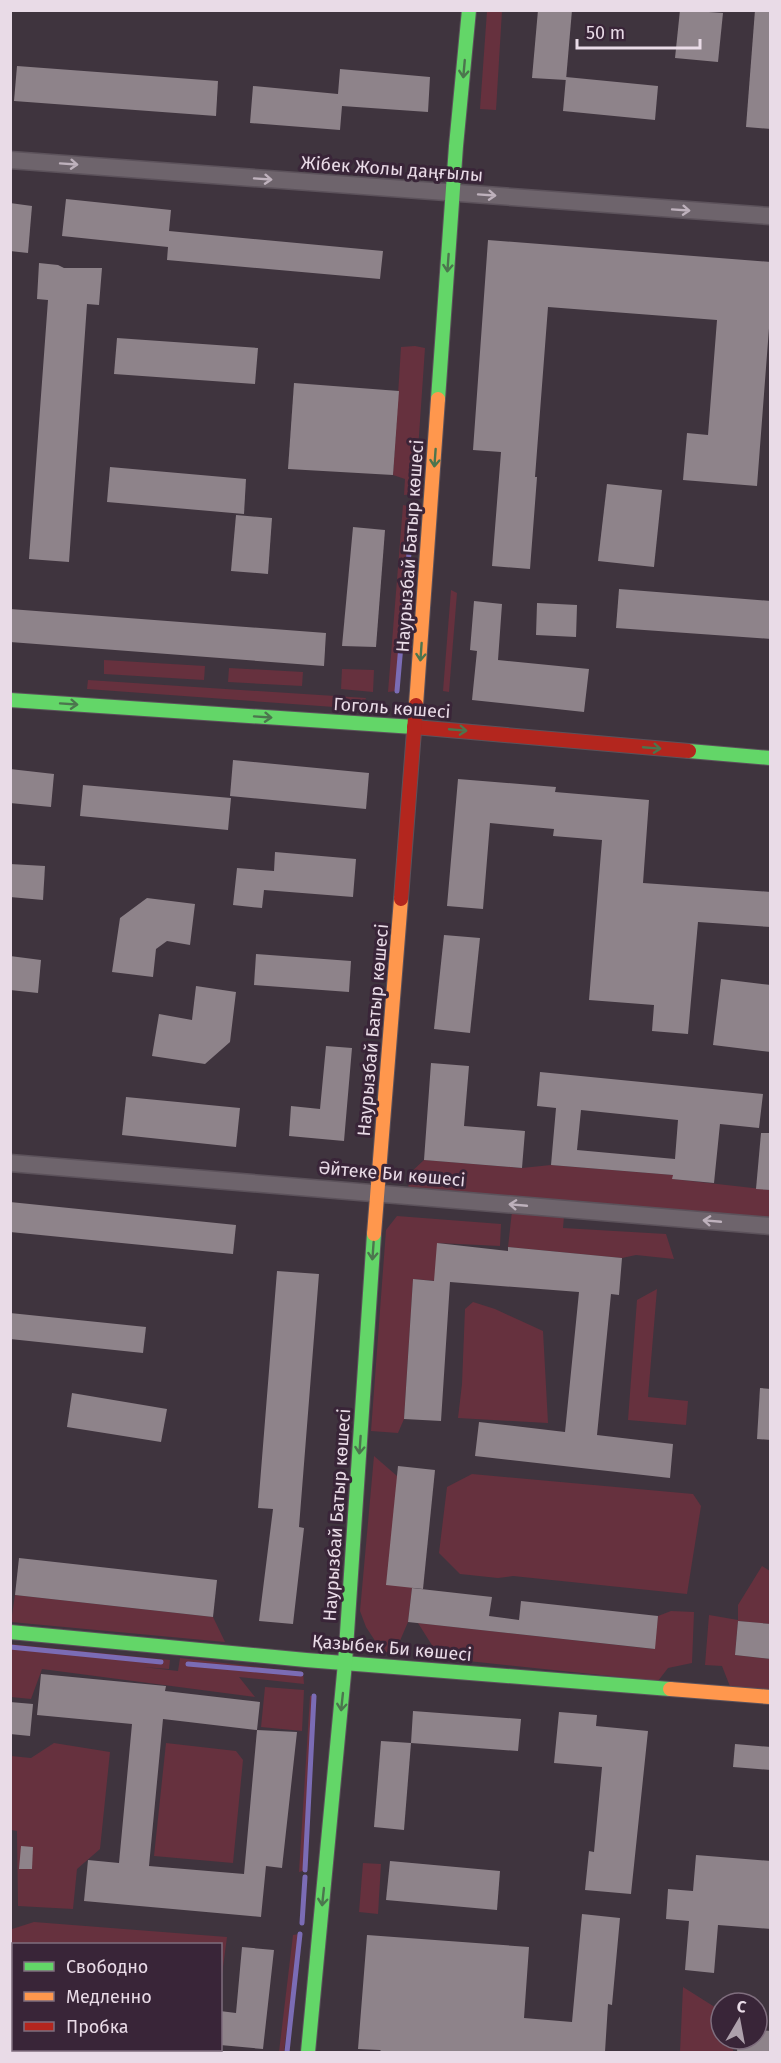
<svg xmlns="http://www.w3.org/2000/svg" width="781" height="2063" font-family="'Fira Sans',sans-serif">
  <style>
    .green { fill: #66313e }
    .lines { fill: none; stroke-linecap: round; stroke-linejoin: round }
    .stream { stroke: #7b6cb5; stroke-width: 5 }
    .building { fill: #8e838a; fill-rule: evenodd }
    .street-casing { stroke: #5c525b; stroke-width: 19 }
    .fast-casing { stroke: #5c525b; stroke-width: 16 }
    .slow-casing { stroke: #5c525b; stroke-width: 16 }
    .jam-casing { stroke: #5c525b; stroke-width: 16 }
    .street { stroke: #6e646c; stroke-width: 16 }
    .fast { stroke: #63d668; stroke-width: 14 }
    .slow { stroke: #ff974d; stroke-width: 14 }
    .jam { stroke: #b3261e; stroke-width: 14 }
    .oneway { stroke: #4c754e }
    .oneway2 { stroke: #beb1bc }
    .labels { text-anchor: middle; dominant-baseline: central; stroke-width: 6; stroke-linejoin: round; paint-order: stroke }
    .street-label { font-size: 18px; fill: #e9dbe7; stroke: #392538 }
  </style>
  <rect width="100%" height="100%" fill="#3f343e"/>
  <g class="green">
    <polygon points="487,11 502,11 496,110 480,109"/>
    <polygon points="415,346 425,348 415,494 404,495 405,479 393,475 401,347"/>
    <polygon points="403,505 413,507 397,691 388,692"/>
    <polygon points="451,590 457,593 449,692 443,691"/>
    <polygon points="104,660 205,666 204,680 104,674"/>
    <polygon points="229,668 303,672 302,686 228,682"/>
    <polygon points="342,669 374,670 373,692 341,689"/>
    <polygon points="88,680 366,698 362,709 87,689"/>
    <polygon points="424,1160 522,1168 551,1165 673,1175 673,1179 770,1190 770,1226 408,1195 409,1174"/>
    <polygon points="512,1211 564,1216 563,1228 666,1234 674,1259 636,1255 622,1258 508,1247"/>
    <polygon points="397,1216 501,1224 500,1246 438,1243 435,1274 438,1281 413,1279 404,1419 398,1433 371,1431 386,1230"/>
    <polygon points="657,1289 648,1397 688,1401 686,1425 628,1420 637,1300"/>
    <polygon points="473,1302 495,1309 543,1331 548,1423 458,1418 462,1384 465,1309"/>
    <polygon points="374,1456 397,1476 412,1588 408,1622 396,1650 383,1653 366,1627 360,1611"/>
    <polygon points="472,1474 693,1494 701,1506 687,1594 513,1576 498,1578 460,1574 439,1553 447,1487"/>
    <polygon points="762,1566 770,1571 770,1624 738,1621 735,1655 770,1659 770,1692 731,1689 722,1666 705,1665 709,1615 738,1620 738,1605"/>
    <polygon points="15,1595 213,1617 225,1642 11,1622"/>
    <polygon points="671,1611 694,1612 692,1663 668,1668 658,1681 440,1658 418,1623 654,1649 658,1616"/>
    <polygon points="10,1644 170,1660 169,1669 143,1667 178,1671 180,1658 303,1672 304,1684 239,1677 255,1697 42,1669 31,1699 11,1697"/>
    <polygon points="265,1687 304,1690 302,1731 261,1727"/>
    <polygon points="310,1696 314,1696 303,1871 299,1872"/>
    <polygon points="54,1743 110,1752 100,1849 77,1869 73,1909 18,1906 17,1831 11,1830 11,1756 31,1758"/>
    <polygon points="166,1743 236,1751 243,1760 233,1863 154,1856"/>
    <polygon points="363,1863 381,1864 378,1914 359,1912"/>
    <polygon points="34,1922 227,1937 221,1982 220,1944 14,1944 13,1970 11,1968 12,1929"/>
    <polygon points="299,1934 284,2052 279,2052 293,1935"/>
    <polygon points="683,1987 721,2011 721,2039 734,2039 733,2052 680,2052"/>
  </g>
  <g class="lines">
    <g class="stream">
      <polyline points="397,691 413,507"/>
      <polyline points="10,1647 161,1662"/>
      <polyline points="188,1664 301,1674"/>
      <polyline points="305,1870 314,1696"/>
      <polyline points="302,1923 305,1877"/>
      <polyline points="287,2052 300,1934"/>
    </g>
  </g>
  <g class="building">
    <polygon points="538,10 572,10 566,80 532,78"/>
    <polygon points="680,10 723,13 718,62 675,58"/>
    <polygon points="755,10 771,10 771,129 746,127"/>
    <polygon points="17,66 218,81 216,116 14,101"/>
    <polygon points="340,69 430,77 428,112 342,106 340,130 250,123 253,86 338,94"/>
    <polygon points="566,77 658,86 655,120 563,111"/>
    <polygon points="66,199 171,210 169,231 383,251 380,279 167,260 168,247 62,236"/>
    <polygon points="10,203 32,206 28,253 10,251"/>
    <polygon points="488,240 771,262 771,302 757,486 683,480 687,433 708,435 717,320 548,307 535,477 537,477 530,569 492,566 501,452 473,450"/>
    <polygon points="39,263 58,265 64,268 102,268 99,305 87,304 69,562 29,559 48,300 37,299"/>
    <polygon points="117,338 258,348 255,384 114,374"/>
    <polygon points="294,383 399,391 393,475 288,469"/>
    <polygon points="110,467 246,479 244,514 107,502"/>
    <polygon points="607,484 662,490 654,567 598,561"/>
    <polygon points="236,515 272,518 268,574 231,571"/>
    <polygon points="353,527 385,530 376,647 342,646"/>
    <polygon points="619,589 771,601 771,639 616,628"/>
    <polygon points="474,601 502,604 498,660 589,669 584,712 472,700 477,651 470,650"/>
    <polygon points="537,603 577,605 576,637 536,635"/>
    <polygon points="10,609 326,633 324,666 10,642"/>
    <polygon points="233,760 369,773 366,809 230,796"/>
    <polygon points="10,769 54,774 51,807 10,803"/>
    <polygon points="458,779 556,787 555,792 649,800 643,883 771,892 771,927 698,922 688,1034 652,1031 654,1005 589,1000 602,840 553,836 554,829 490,823 483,909 447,906"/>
    <polygon points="83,785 231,798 228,830 80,816"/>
    <polygon points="275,852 356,859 353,897 264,890 262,908 233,905 237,868 274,871"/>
    <polygon points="10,864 45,866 43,900 10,897"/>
    <polygon points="147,898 195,904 190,945 167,941 156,949 153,977 112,972 120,918"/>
    <polygon points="444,935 480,938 470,1033 434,1029"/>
    <polygon points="256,954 351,961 349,992 254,985"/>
    <polygon points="10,956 41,960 38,993 10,990"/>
    <polygon points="721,979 771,985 771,1052 713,1045"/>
    <polygon points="196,986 236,992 230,1042 205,1064 152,1056 159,1014 192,1020"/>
    <polygon points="326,1046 352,1048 344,1141 289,1136 291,1106 320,1109"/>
    <polygon points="431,1063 469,1066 464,1126 525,1131 522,1168 424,1160"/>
    <path d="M540,1072L763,1094L759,1128L720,1124L714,1183L672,1179L673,1175L551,1165L556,1108L537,1106ZM581,1110L678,1120L675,1159L577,1150Z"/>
    <polygon points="126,1097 240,1108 236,1147 122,1135"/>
    <polygon points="761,1133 771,1133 771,1190 756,1189"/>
    <polygon points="10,1202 236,1225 233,1254 10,1232"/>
    <polygon points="437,1243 508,1251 508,1247 622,1258 619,1295 611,1294 597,1435 673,1444 670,1478 475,1456 479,1422 565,1432 579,1292 450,1282 441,1421 404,1419 413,1279 434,1281"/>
    <polygon points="277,1271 319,1274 299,1527 304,1528 293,1624 259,1621 273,1509 258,1508"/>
    <polygon points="10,1313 146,1327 143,1353 10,1339"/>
    <polygon points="760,1388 771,1389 771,1440 757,1439"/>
    <polygon points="72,1393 167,1409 161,1442 67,1427"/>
    <polygon points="398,1466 435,1470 423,1589 386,1585"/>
    <polygon points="19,1558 217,1580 213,1617 15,1595"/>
    <polygon points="412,1588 492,1597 489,1616 519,1620 521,1601 658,1616 655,1649 408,1622"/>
    <polygon points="738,1621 771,1624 771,1659 735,1655"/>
    <path d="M41,1674L166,1686L165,1691L260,1702L257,1730L297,1732L282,1868L266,1866L261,1917L84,1901L88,1860L119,1863L132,1724L37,1715ZM163,1719L257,1730L244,1874L149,1866Z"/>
    <polygon points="10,1702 33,1704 30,1736 10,1734"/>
    <polygon points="413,1711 521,1719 518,1751 411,1743"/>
    <polygon points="559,1712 597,1715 596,1726 648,1731 631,1894 585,1890 589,1851 594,1852 602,1767 554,1763"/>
    <polygon points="381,1741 411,1743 404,1830 374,1827"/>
    <polygon points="735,1744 771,1747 771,1770 733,1767"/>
    <polygon points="21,1846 33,1847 32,1869 19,1869"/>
    <polygon points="696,1855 771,1861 771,1929 718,1925 714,1973 685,1970 689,1921 666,1919 668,1889 693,1891"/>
    <polygon points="390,1861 500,1871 497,1910 386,1900"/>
    <polygon points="582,1914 620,1918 612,2005 608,2004 605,2052 382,2052 380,2050 358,2049 367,1935 529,1947 524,2018 572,2022"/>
    <polygon points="242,1947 274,1950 263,2049 220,2045 220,2011 236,2013"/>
    <polygon points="757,2030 771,2031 771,2052 737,2052 738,2039 757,2039"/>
  </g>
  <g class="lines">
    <g class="street-casing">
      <g id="street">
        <polyline points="10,160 770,216"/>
        <polyline points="10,1163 770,1226"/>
      </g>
    </g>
    <g class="fast-casing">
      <g id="fast">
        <polyline points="438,399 456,146 469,10"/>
        <polyline points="10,700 414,727"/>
        <polyline points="689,751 770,758"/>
        <polyline points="10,1632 306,1660 670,1689"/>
        <polyline points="308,2052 345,1663 374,1234"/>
      </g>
    </g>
    <g class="slow-casing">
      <g id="slow">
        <polyline points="416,705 438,399"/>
        <polyline points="374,1234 401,899"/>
        <polyline points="670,1689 770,1697"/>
      </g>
    </g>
    <g class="jam-casing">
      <g id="jam">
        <polyline points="414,727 689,751"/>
        <polyline points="401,899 416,705"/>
      </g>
    </g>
    <use href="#street" class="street"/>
    <use href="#fast" class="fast"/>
    <use href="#slow" class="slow"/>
    <use href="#jam" class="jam"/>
  </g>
  <defs><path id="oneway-shaft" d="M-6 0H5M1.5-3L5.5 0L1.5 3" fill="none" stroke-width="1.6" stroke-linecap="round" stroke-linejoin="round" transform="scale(1.5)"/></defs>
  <g class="oneway">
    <use href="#oneway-shaft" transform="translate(464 69) rotate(95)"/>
    <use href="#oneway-shaft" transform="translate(448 263) rotate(94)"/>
    <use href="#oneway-shaft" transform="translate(435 458) rotate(94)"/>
    <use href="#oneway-shaft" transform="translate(421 652) rotate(94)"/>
    <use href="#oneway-shaft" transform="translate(69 704) rotate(4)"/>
    <use href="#oneway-shaft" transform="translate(263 717) rotate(4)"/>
    <use href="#oneway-shaft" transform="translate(458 730) rotate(5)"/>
    <use href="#oneway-shaft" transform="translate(652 748) rotate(5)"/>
    <use href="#oneway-shaft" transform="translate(373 1251) rotate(94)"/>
    <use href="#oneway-shaft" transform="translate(360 1445) rotate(94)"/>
    <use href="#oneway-shaft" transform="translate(342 1702) rotate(96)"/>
    <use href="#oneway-shaft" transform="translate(323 1897) rotate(96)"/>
  </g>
  <g class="oneway2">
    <use href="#oneway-shaft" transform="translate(69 164) rotate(4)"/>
    <use href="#oneway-shaft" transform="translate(263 179) rotate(4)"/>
    <use href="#oneway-shaft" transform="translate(487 195) rotate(4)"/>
    <use href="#oneway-shaft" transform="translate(681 210) rotate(4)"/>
    <use href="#oneway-shaft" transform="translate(518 1205) rotate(-175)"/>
    <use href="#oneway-shaft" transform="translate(712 1221) rotate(-175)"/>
  </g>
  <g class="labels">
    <g class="street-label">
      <text transform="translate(392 169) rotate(4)">Жібек Жолы даңғылы</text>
      <text transform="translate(410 546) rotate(-86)">Наурызбай Батыр көшесі</text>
      <text transform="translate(392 708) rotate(4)">Гоголь көшесі</text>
      <text transform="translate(373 1030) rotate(-85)">Наурызбай Батыр көшесі</text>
      <text transform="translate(392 1174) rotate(5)">Әйтеке Би көшесі</text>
      <text transform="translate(337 1515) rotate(-86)">Наурызбай Батыр көшесі</text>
      <text transform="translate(392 1648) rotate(5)">Қазыбек Би көшесі</text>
    </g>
  </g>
  <rect width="781" height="2063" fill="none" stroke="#e9dbe7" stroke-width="24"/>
  <rect x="12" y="1943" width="210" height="108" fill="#392538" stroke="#7f6e7e" stroke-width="1.5"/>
  <rect x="24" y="1962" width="30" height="9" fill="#63d668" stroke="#7f6e7e" stroke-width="1.5"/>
  <text x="66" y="1973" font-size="18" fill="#e9dbe7">Свободно</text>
  <rect x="24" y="1992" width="30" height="9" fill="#ff974d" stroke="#7f6e7e" stroke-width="1.5"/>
  <text x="66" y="2003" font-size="18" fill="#e9dbe7">Медленно</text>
  <rect x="24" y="2022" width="30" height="9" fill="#b3261e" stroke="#7f6e7e" stroke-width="1.5"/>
  <text x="66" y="2033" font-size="18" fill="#e9dbe7">Пробка</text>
  <g transform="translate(739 2021) rotate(10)"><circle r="28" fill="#392538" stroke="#7f6e7e" stroke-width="1.5"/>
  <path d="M0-4.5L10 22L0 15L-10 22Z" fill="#aea1ac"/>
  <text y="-9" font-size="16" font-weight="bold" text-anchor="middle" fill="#e9dbe7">С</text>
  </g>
  <path d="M577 39v9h123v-9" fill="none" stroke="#e9dbe7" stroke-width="3"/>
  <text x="586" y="39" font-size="18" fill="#e9dbe7" stroke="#392538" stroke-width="4.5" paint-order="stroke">50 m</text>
</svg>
